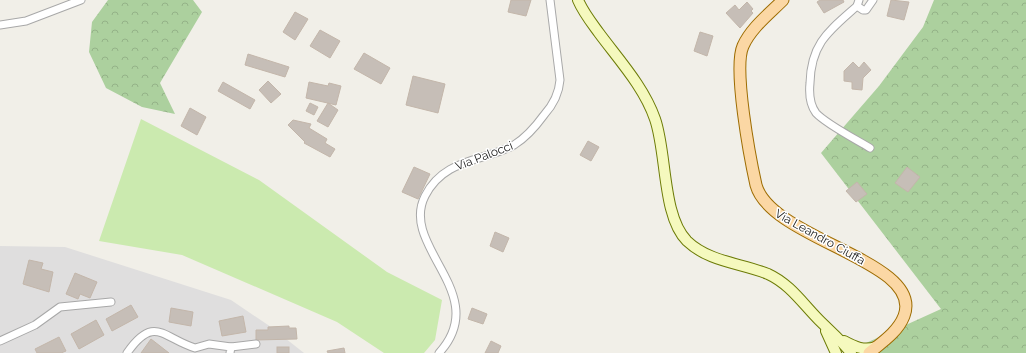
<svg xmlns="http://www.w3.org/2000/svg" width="1026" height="353" font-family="Raleway,sans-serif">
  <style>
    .residential { fill: #dfdede }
    .grass { fill: #cbeaaf }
    .forest { fill: url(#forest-crowns) }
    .building { fill: #c6beb7; stroke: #c3b6aa }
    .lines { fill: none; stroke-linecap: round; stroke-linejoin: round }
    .street-casing { stroke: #a8a8a8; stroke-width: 9 }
    .secondary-casing { stroke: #6c7b06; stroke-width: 12 }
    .primary-casing { stroke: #9d6c02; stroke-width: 13 }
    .street { stroke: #fff; stroke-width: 7 }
    .secondary { stroke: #f5f9be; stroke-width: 10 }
    .primary { stroke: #fbd7a4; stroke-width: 11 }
    .labels { text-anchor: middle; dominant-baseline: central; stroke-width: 3; stroke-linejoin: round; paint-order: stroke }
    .street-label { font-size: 12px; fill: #212121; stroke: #fff }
  </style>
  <defs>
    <pattern id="forest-crowns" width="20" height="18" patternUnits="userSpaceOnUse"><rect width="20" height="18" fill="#acd09e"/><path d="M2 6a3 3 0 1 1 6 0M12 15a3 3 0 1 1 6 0" fill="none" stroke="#94b288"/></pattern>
  </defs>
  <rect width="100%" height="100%" fill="#f1efe8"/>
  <polygon class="residential" points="0,246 65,247 231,300 271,327 304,353 0,353"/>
  <polygon class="grass" points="141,119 259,180 387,272 442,300 435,340 424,353 384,353 337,322 182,255 99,241"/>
  <g class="forest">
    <polygon points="108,0 193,0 202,12 160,83 175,114 142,107 106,88 89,52 92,22"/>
    <polygon points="934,0 1026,0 1026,353 844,353 941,309 821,153 879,86 923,27"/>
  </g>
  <g class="building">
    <polygon points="511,0 531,0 526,16 508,12"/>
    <polygon points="820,0 843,0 844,2 824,13 817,2"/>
    <polygon points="891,0 909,2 904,20 887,16"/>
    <polygon points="747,2 753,9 751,11 753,13 740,28 726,13 735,5 739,10"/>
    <polygon points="295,12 308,19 295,40 283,32"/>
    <polygon points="320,30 340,41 330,58 310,46"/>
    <polygon points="700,32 713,36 707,56 694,51"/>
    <polygon points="364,53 390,68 381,84 354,69"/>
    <polygon points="248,54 289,67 285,77 245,65"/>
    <polygon points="853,62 859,68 864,62 871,70 863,78 862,90 852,89 852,82 844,81 844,71"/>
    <polygon points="413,76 445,84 438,113 406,105"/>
    <polygon points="268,81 281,94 271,103 259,90"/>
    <polygon points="223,82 255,100 250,109 218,91"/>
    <polygon points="309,82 328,86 329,83 341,86 336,105 306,98"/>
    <polygon points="310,103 318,107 314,115 306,111"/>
    <polygon points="328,103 338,110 328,127 317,121"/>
    <polygon points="190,108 206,117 197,135 181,126"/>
    <polygon points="293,120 311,124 309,128 327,139 325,143 335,149 330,157 304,143 305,142 288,125"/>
    <polygon points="588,141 599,147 591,161 580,155"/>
    <polygon points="414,167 430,174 418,199 402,192"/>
    <polygon points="907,167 920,177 908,192 895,183"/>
    <polygon points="857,182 867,194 856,202 846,191"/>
    <polygon points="495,232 509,238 503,252 490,246"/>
    <polygon points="29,260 43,263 41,269 53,272 49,292 23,284"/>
    <polygon points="75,273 97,282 90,298 80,294 78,299 66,294"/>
    <polygon points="131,305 138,317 112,331 106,319"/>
    <polygon points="171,308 193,312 191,326 169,322"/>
    <polygon points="472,308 487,314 483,324 468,319"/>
    <polygon points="243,316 246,332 222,336 219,321"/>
    <polygon points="96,320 104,335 79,349 71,334"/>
    <polygon points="289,326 289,328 296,328 297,339 256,340 256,330 268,330 268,327"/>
    <polygon points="59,337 66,351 61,353 37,353 35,349"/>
    <polygon points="151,339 169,353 141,353"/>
    <polygon points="491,341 501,346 498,353 485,353"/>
    <rect x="277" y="347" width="12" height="6"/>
    <polygon points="344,348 345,353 328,353 327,351"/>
  </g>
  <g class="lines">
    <g class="street-casing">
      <g id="street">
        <path d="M859,0L857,6C829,31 811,43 810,83C809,93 810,105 816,113C826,124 857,140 870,148"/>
        <polyline points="857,6 863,10 866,10 873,0"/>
        <polyline points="0,25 26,21 81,0"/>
        <polyline points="0,341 35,325 60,307 111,302"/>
        <polyline points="231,347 256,344"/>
        <path d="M127,353C154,314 163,338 195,348L209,344L231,347L230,353"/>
        <path d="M439,353C493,294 399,247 425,196C444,158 483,162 514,145C527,137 536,126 544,115C553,105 559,93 560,80L550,0"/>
      </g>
    </g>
    <g class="secondary-casing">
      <g id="secondary">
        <path d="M578,0C583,12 591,22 599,33C619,60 644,87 655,119C667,153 662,216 687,241C709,262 741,263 768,274C790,284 803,304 819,320C830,331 842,341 851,353"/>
        <polyline points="826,331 836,353"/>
        <path d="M844,341C855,347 864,351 876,347"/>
      </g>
    </g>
    <g class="primary-casing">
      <path id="primary" d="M783,0C769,14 751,28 743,46C733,68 750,158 756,185C771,240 925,261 904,316C898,332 881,343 869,353"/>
    </g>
    <use href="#street" class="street"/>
    <use href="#secondary" class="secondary"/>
    <use href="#primary" class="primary"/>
  </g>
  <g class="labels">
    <g class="street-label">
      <text transform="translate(484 156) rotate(-21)">Via Palocci</text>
      <text transform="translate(820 237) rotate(29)">Via Leandro Ciuffa</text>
    </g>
  </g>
</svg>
